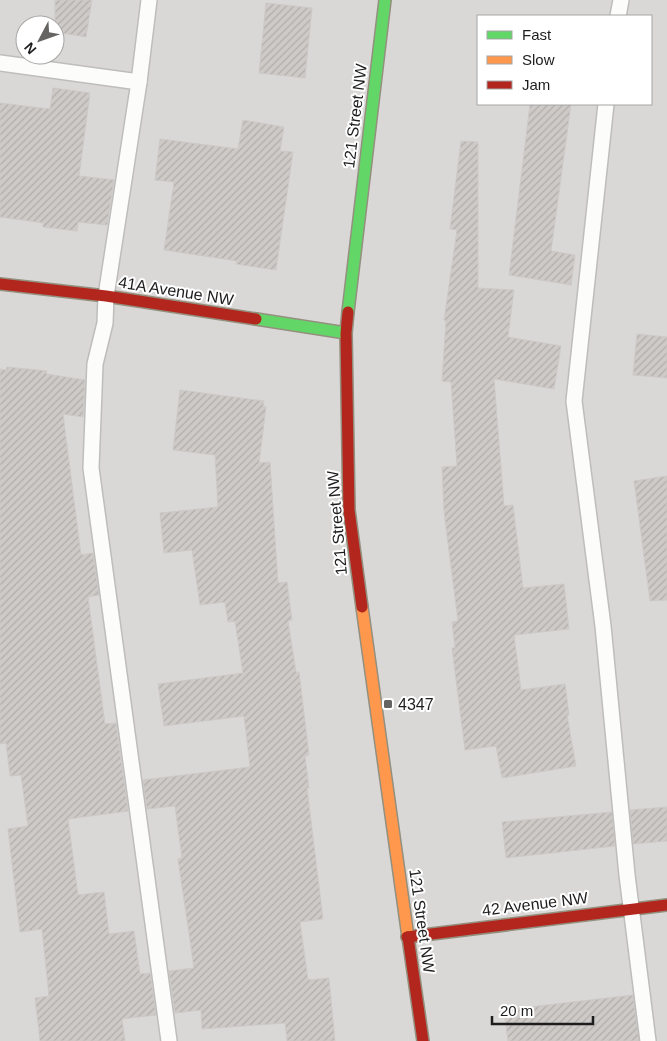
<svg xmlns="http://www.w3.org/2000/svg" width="667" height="1041" font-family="Helvetica,sans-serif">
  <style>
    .residential { fill: #dad8d7; fill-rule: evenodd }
    .building { fill: url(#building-hatch); stroke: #cec9c7 }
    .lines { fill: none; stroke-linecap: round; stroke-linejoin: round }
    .lane-casing { stroke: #bebdbc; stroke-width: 18 }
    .fast-casing { stroke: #94907f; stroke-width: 14 }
    .slow-casing { stroke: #94907f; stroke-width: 14 }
    .jam-casing { stroke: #94907f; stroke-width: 14 }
    .lane { stroke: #fcfcfb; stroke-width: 15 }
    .fast { stroke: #63d668; stroke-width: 11 }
    .slow { stroke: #ff974d; stroke-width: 11 }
    .jam { stroke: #b3261e; stroke-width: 11 }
    .poi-dot { fill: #656463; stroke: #fff; stroke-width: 2 }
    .labels { text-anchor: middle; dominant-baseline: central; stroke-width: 4; stroke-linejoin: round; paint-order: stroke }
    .street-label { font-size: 16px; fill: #1d1d1d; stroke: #fff }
    .poi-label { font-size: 16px; fill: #1d1d1d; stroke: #fff; text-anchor: start }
  </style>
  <defs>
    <pattern id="building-hatch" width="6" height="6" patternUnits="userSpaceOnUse" patternTransform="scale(1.25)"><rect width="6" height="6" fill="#cecac8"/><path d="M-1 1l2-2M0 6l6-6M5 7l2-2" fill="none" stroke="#b0adab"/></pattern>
  </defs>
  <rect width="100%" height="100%" fill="#ebe8e5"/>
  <path class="residential" d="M0,0H667V1041H0ZM478,16H651V104H478ZM25,25H55V55H25Z"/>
  <g class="building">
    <polygon points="55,0 92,0 86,37 55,32"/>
    <polygon points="266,3 312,8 305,78 259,73"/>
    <polygon points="53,88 90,93 79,176 114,180 107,225 78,222 77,231 43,227 43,223 0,217 0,103 50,109"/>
    <polygon points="530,104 571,104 551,251 575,255 571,285 509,275"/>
    <polygon points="243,120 284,127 280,151 293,152 276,270 236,264 237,261 164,250 174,182 155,180 160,139 238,149"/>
    <polygon points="461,141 478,142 478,288 514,290 508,337 561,346 554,389 494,379 504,506 513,505 523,588 564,584 569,629 514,635 521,690 565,684 569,715 567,715 576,766 502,778 496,746 465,750 452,648 455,648 452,622 458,621 444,512 442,467 457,466 451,382 442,381 446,321 444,320 457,230 450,229"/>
    <polygon points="637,334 667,337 667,378 633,375"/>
    <polygon points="7,367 47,371 46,374 85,380 83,417 63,414 81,555 93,553 99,595 88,597 105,724 116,723 128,811 68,819 78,895 104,892 109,934 134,931 140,974 150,973 156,1015 122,1019 125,1041 40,1041 35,998 49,996 42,929 20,932 8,829 28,826 21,775 10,776 6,743 0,744 0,369 6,370"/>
    <polygon points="180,390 264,401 263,406 266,407 259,463 270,462 278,583 287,582 292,620 288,621 296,672 299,672 309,755 305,756 309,788 307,788 323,919 300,922 308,980 329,978 335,1041 287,1041 285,1023 202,1029 201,1010 175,1013 169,971 194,968 178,859 182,858 175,806 147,809 143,780 250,767 244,716 164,726 158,684 243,673 235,621 228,622 225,602 200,605 192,550 164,553 160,513 218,507 215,455 173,450"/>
    <polygon points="667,476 667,600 650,601 634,481"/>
    <polygon points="667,807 667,841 633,844 630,810"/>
    <polygon points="612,812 615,846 506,858 502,822"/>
    <polygon points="633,995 639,1041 508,1041 504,1010"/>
  </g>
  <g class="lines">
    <g class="lane-casing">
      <g id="lane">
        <polyline points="149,0 139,82 106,296 105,323 95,364 91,468 169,1041"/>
        <polyline points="618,16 621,0"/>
        <polyline points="0,63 139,82"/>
        <polyline points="606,104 574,401 603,626 627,875 648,1041"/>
      </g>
    </g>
    <g class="fast-casing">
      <g id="fast">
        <polyline points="348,312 385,0"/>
        <polyline points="256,319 346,333"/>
      </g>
    </g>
    <g class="slow-casing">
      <polyline id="slow" points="362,607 408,937"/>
    </g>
    <g class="jam-casing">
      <g id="jam">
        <polyline points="0,284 106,296 256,319"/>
        <polyline points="348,312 346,333 349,510 362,607"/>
        <polyline points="407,937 667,905"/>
        <polyline points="408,937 423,1041"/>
      </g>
    </g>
    <use href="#lane" class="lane"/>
    <use href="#fast" class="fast"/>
    <use href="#slow" class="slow"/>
    <use href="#jam" class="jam"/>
  </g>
  <rect class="poi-dot" x="383" y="699" width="10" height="10" rx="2.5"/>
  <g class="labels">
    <g class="street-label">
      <text transform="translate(355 116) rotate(-83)">121 Street NW</text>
      <text transform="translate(176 291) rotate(9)">41A Avenue NW</text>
      <text transform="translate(337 523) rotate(-95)">121 Street NW</text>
      <text transform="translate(535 904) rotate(-7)">42 Avenue NW</text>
      <text transform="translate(422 921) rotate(82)">121 Street NW</text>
    </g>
    <g class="poi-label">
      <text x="398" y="704">4347</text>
    </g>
  </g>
  <rect x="477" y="15" width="175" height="90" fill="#ffffff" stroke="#a5a5a5"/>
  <rect x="487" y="31" width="25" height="8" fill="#63d668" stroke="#a5a5a5"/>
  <text x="522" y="40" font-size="15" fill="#1d1d1d">Fast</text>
  <rect x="487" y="56" width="25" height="8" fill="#ff974d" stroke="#a5a5a5"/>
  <text x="522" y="65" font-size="15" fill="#1d1d1d">Slow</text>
  <rect x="487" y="81" width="25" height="8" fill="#b3261e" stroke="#a5a5a5"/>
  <text x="522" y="90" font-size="15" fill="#1d1d1d">Jam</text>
  <g transform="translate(40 40) rotate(229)"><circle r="24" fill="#ffffff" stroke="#a5a5a5"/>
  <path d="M0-4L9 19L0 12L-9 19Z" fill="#656463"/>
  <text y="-8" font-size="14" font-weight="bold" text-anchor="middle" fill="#1d1d1d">N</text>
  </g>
  <path d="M492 1016v8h101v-8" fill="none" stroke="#1d1d1d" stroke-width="2.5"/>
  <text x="500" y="1016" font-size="15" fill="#1d1d1d" stroke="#ffffff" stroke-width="4" paint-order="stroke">20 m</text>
</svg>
